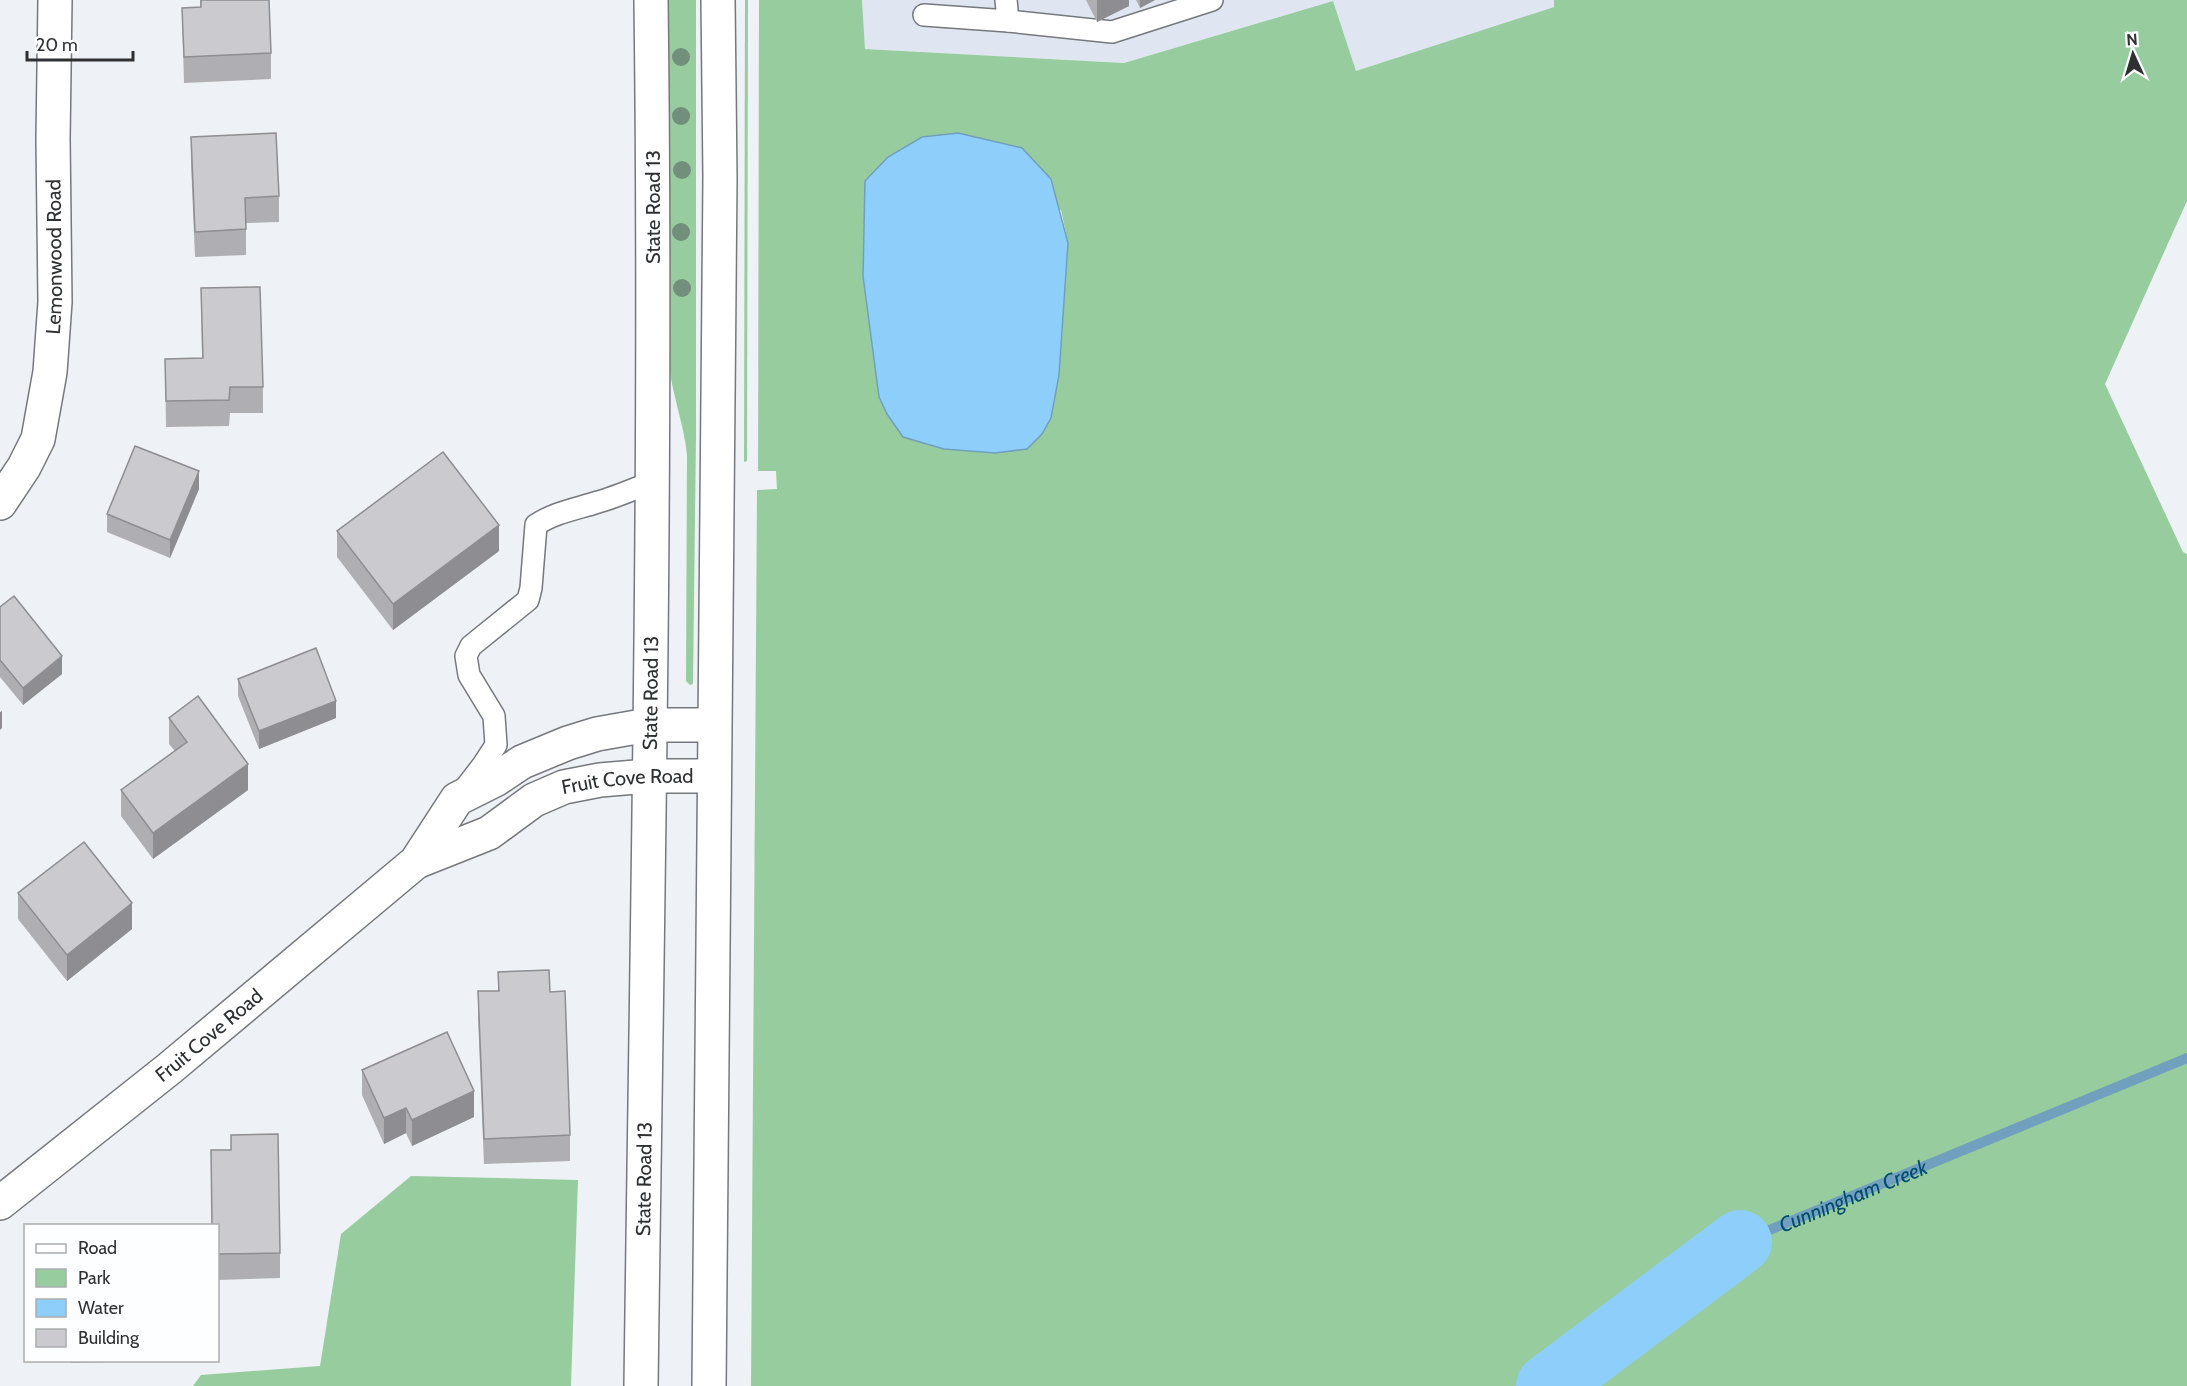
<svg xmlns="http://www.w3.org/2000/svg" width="2187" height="1386" font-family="Cabin,sans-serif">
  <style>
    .built { fill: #dfe6f1 }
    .green { fill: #97cd9e; fill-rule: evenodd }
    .water { fill: #8dcffa; stroke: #719fbe; stroke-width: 1.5 }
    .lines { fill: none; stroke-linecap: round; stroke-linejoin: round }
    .stream { stroke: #719fbe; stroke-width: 10 }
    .river { stroke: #8dcffa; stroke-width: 64 }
    .lane-casing { stroke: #75787c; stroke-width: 24 }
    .street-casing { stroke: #75787c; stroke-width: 36 }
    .secondary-casing { stroke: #75787c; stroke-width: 36 }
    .primary-casing { stroke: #75787c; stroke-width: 36 }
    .lane { stroke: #fff; stroke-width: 21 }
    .street { stroke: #fff; stroke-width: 33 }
    .secondary { stroke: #fff; stroke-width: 33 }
    .primary { stroke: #fff; stroke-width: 33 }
    .tree { fill: #718f7b }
    .wall { fill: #afaeb2 }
    .shaded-wall { fill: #8e8d91 }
    .building { fill: #cbcacf; stroke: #8e8d91; stroke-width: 1.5 }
    .labels { text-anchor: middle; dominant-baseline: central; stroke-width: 4.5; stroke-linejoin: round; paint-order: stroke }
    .street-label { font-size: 20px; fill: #2f3032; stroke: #fdfeff }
    .water-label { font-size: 21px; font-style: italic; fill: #014b6e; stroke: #fdfeff }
  </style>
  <rect width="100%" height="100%" fill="#eef1f5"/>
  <polygon class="built" points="862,0 1554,0 1554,7 1356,72 1333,1 1124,63 865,49"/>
  <g class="green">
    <path d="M668,0H696V436L693,684L690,685L686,681L687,455C684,425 673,397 669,366Z"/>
    <polygon points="745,0 748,0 747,461 744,462"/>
    <path d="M759,0H862L865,49L1124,63L1333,1L1356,71L1554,7V0H2187V201L2105,384L2183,552L2187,554V1386H751L757,490L777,489L776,471H758ZM1061,210L1068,243L1059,375L879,397L863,276Z"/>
    <polygon points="411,1176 578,1180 571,1386 193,1386 201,1375 320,1366 341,1234"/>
  </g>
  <polygon class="water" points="958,133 1022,148 1051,179 1068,243 1059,375 1051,418 1042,434 1027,449 995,453 944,449 903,437 887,414 879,397 863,276 865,181 888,157 922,137"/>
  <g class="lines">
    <path class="stream" id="s1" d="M1740,1242L2187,1058"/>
    <polyline class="river" points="1548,1386 1740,1242"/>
    <g class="lane-casing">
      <g id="lane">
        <polyline points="1006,0 1008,21"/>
        <polyline points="924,15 1008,21 1112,32 1212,0"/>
        <path d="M463,791L483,765L496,745L494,716L469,675L466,656L471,646L528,600L531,588L536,525C555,512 577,509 598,502C616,497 634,489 652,482"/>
      </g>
    </g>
    <g class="street-casing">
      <g id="street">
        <path id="s2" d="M0,503L24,467L38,439L50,372L55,302L53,139L55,0"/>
      </g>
    </g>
    <g class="secondary-casing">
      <g id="secondary">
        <path id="s3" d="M416,862L489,833L534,800L564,787L600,780L648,776H714"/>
        <path id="s4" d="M0,1203L170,1068L416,862L457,799L495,780L522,762L568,743L597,734L648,725H714"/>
      </g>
    </g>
    <g class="primary-casing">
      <g id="primary">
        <path id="s5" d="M641,1386C647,924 657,462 651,0"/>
        <polyline points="709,1386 720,178 718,0"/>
      </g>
    </g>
    <use href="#lane" class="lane"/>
    <use href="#street" class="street"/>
    <use href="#secondary" class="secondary"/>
    <use href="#primary" class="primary"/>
  </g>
  <g class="tree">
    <circle cx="681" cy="57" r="9"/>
    <circle cx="681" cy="116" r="9"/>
    <circle cx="682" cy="170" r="9"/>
    <circle cx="681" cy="232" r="9"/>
    <circle cx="682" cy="288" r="9"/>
  </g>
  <g class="wall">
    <polygon points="200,0 269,0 271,53 271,79 184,83 182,8 200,7"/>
    <polygon points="1086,0 1129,0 1129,6 1097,22"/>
    <polygon points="1136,0 1155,0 1140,8"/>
    <polygon points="191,137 279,196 279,222 246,223 246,255 195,257 191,163"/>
    <polygon points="201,288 263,387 263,413 230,413 229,426 166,427 165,359 202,358"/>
    <polygon points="199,489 170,558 107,532 107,514"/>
    <polygon points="337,531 499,551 393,630 337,557"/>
    <polygon points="0,607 62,674 23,705 0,677"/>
    <polygon points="238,679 336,718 259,749 238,696"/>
    <polygon points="169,718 248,790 153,859 121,816 121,790 175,751 169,744"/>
    <polygon points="18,893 132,929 67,981 18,919"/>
    <polygon points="498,972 550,992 570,1135 570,1161 484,1164 478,1017 478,991 498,991"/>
    <polygon points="362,1070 474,1117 412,1146 406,1133 384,1144 362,1095"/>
    <polygon points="211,1150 280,1253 280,1278 218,1280 218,1226 212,1226"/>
    <polygon points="71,1360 147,1360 147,1361 71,1363"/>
  </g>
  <g class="shaded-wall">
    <polygon points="1097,0 1129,0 1129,6 1097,22"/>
    <polygon points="1140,0 1155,0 1140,8"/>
    <polygon points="199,471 199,489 170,558 170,540"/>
    <polygon points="499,525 499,551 393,630 393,604"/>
    <polygon points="62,656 62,674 23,705 23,688"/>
    <polygon points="336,701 336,718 259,749 259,731"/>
    <polygon points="2,711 2,728 0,730 0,712"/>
    <polygon points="248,764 248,790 153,859 153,833"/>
    <polygon points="132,903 132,929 67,981 67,955"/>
    <polygon points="474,1091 474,1117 412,1146 412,1120"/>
    <polygon points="406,1108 406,1133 384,1144 384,1118"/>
  </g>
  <g class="building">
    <polygon points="201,0 269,0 271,53 184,57 182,8 201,7"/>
    <polygon points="276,133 279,196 245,198 246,229 195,232 191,137"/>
    <polygon points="260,287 263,387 230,387 229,400 166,401 165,359 203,358 201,288"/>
    <polygon points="135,446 199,471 170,540 107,514"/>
    <polygon points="443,452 499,525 393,604 337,531"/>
    <polygon points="14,596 62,656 23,688 0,660 0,607"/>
    <polygon points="316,648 336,701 259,731 238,679"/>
    <polygon points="198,696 248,764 153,833 121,790 187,742 169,718"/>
    <polygon points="84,842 132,903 67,955 18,893"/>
    <polygon points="549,970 550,992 565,991 570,1135 484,1139 478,991 499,991 498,972"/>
    <polygon points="447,1032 474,1091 412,1120 406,1108 384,1118 362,1070"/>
    <polygon points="278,1134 280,1253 218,1254 218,1226 212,1226 211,1150 231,1150 231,1135"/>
  </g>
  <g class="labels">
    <g class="street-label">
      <text transform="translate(653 207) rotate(-90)">State Road 13</text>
      <text stroke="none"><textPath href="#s2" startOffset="258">Lemonwood Road</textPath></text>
      <text stroke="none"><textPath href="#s5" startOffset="693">State Road 13</textPath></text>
      <text stroke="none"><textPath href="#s3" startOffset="231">Fruit Cove Road</textPath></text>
      <text stroke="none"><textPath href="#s4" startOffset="268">Fruit Cove Road</textPath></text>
      <text stroke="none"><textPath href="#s5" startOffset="207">State Road 13</textPath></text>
    </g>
    <g class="water-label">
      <text stroke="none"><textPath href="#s1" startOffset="122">Cunningham Creek</textPath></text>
    </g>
  </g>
  <rect x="24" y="1224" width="195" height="138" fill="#fdfeff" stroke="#abacad" stroke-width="1.5"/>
  <rect x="36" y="1244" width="30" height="9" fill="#ffffff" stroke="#abacad" stroke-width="1.5"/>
  <text x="78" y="1254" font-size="18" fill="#2f3032">Road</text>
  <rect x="36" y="1269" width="30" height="18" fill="#97cd9e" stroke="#abacad" stroke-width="1.5"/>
  <text x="78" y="1284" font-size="18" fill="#2f3032">Park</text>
  <rect x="36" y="1299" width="30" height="18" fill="#8dcffa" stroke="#abacad" stroke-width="1.5"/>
  <text x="78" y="1314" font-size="18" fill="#2f3032">Water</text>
  <rect x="36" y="1329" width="30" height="18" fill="#cbcacf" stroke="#abacad" stroke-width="1.5"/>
  <text x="78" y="1344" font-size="18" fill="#2f3032">Building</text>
  <g transform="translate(2133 54) rotate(356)" stroke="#fdfeff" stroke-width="4.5" paint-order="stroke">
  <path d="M0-4.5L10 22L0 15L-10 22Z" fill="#2f3032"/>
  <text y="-9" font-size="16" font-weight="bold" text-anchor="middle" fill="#2f3032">N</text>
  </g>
  <path d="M27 51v9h106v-9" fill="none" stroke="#2f3032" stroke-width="3"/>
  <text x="36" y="51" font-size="18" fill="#2f3032" stroke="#fdfeff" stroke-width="4.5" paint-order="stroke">20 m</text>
</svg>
